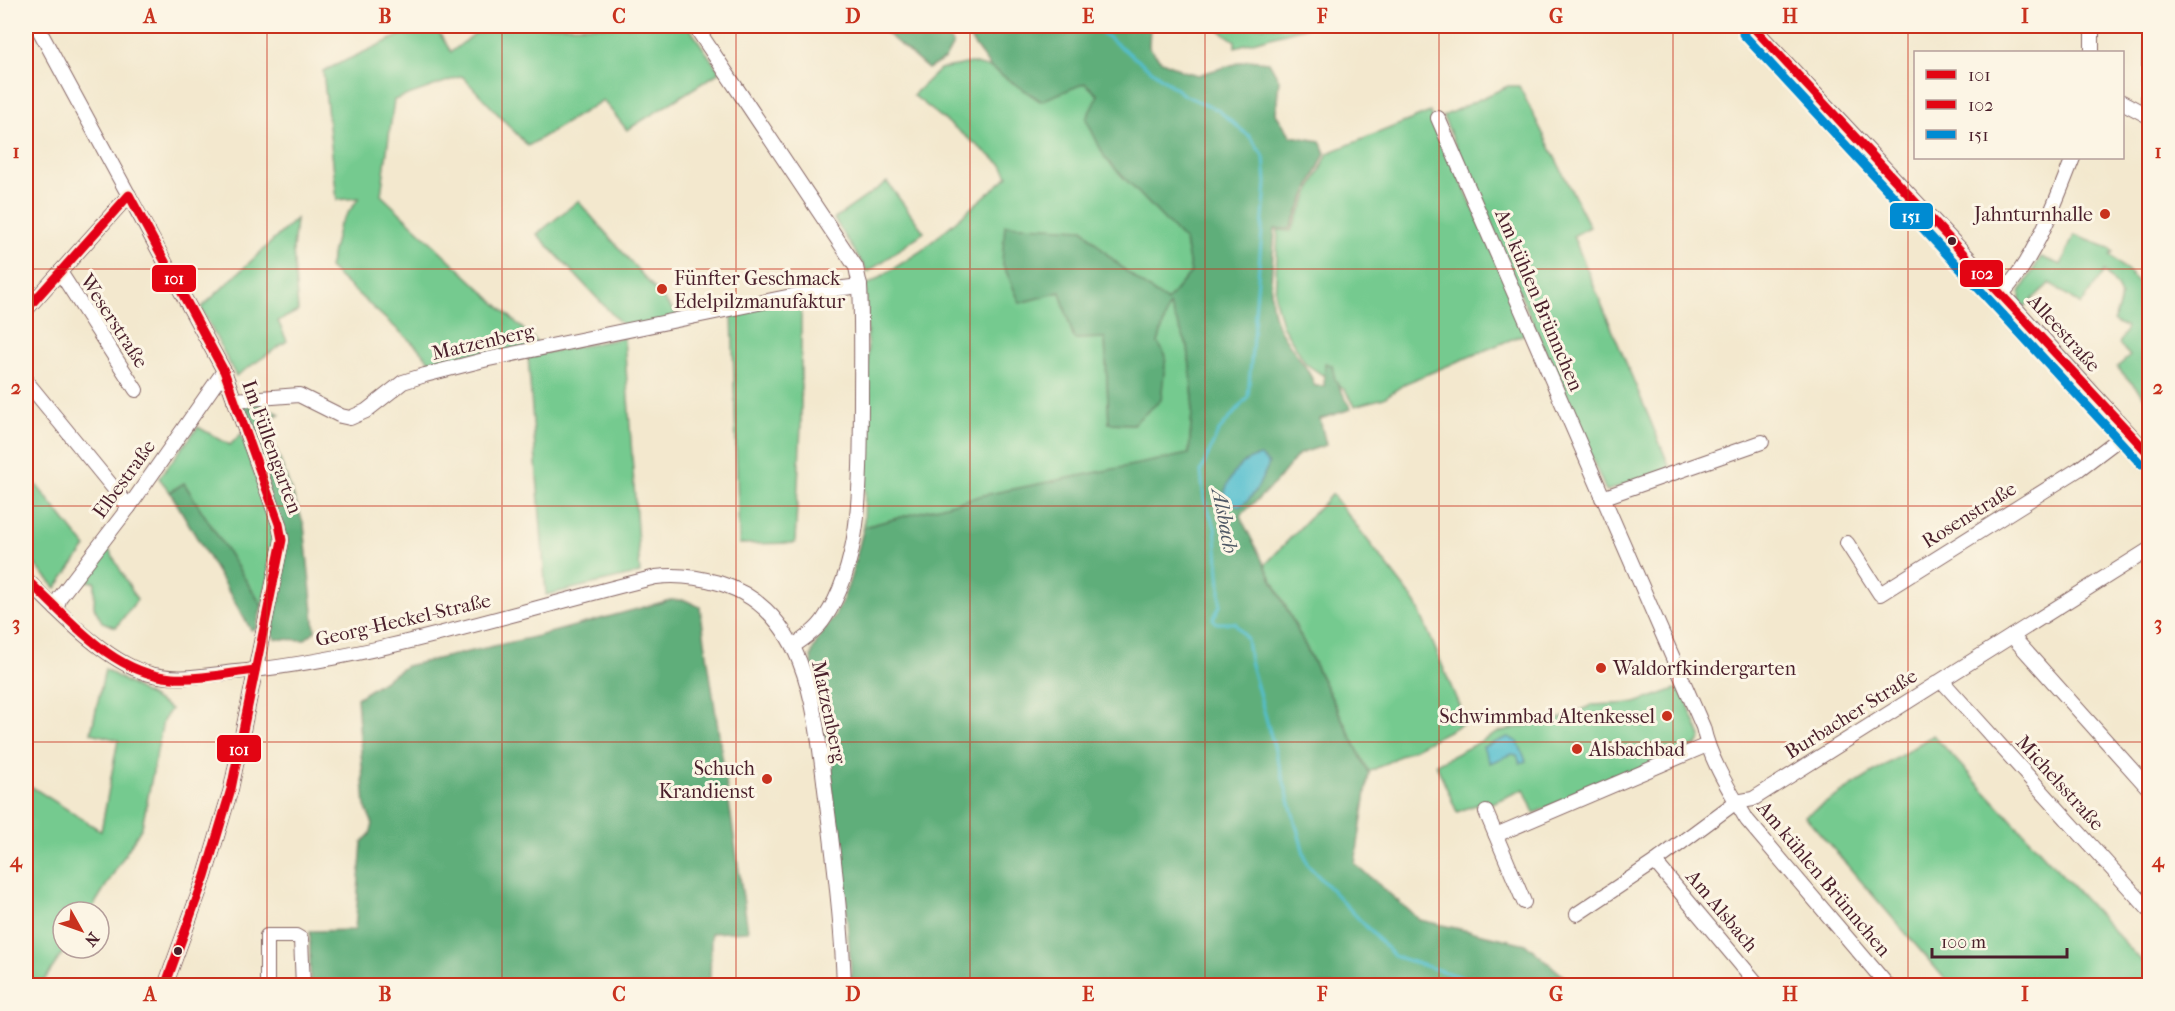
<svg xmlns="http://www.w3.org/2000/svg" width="2175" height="1011" font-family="'IM FELL French Canon',serif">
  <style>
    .green { fill: #74ca8f; stroke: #5f745d; stroke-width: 1.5 }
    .forest { fill: #5fae7a; stroke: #546652; stroke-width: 1.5 }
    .water { fill: #54bfcf; stroke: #4f6f7d; stroke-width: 1.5 }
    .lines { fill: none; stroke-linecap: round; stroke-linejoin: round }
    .stream { stroke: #54bfcf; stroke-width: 3 }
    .minor-casing { stroke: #856564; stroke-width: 16 }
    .minor { stroke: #fff; stroke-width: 14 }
    .bus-1-casing { stroke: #fcf5e5; stroke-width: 14 }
    .bus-2-casing { stroke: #fcf5e5; stroke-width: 14 }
    .bus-3-casing { stroke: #fcf5e5; stroke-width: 14 }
    .bus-1 { stroke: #e30513; stroke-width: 9 }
    .bus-2 { stroke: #e30513; stroke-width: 9 }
    .bus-3 { stroke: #008bd2; stroke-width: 9 }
    .grid { fill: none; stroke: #c8321e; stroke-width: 1.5; stroke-opacity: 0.55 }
    .poi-dot { fill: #c8321e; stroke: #fcf5e5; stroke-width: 2 }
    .bus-dot { fill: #4a1f2b; stroke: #fcf5e5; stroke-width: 2 }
    .labels { text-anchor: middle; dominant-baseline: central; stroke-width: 6; stroke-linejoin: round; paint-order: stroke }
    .poi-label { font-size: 20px; fill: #4a1f2b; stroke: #fcf5e5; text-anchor: end }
    .street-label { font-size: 20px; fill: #4a1f2b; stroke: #fcf5e5 }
    .water-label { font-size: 21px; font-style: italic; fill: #4e5764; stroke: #fcf5e5 }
    .line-badge { stroke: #fcf5e5; stroke-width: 2 }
    .badge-label { font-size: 16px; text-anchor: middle; font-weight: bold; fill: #fff }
    .neatline { fill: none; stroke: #c8321e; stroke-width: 2 }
    .grid-label { font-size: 20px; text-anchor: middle; font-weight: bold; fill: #c8321e }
  </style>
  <rect width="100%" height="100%" fill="#fcf5e5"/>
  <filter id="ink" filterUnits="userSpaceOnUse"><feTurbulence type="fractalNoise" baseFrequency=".0167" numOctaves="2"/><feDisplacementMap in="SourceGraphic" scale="12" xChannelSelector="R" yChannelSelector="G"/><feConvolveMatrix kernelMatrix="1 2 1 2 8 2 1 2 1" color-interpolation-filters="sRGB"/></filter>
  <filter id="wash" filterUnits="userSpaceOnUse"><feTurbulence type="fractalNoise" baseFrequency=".008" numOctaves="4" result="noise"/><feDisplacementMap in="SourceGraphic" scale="24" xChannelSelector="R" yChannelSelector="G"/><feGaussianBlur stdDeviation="1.35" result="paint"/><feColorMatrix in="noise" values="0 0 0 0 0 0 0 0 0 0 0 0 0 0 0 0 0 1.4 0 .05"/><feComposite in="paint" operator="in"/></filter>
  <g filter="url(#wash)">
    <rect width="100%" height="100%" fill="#f3e8ce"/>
    <g class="green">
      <polygon points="420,26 435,26 451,52 485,26 688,26 720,72 627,130 603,100 528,146 462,76 394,100 381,195 540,345 435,368 418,348 329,268 339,225 359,198 337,200 323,71"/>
      <polygon points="1213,26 1311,26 1235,47 1235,41"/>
      <path d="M971,63L991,68L1040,101L1085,83L1098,95L1105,158L1185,241L1191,272L1167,301C1134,280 1108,258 1083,229L1002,262L1020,302L1060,292L1074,339L1105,338L1109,423L1133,424L1148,410L1158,343L1169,304L1188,347L1193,398L1189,454L984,495L864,527L868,365L866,286L921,251L1008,176L1002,165L913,95L940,69Z"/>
      <polygon points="1508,86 1519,86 1590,227 1573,236 1671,470 1606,491 1443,116"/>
      <polygon points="1430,112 1529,332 1406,383 1384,398 1355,406 1345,390 1306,364 1282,325 1275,299 1278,230 1291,231 1328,153"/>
      <polygon points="887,182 924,232 868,272 834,219"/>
      <polygon points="578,201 679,317 626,329 537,234"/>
      <polygon points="296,219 293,250 298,311 278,321 287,341 236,376 201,308"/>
      <path d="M2074,235L2109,248L2113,252L2110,255L2149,292V402L2117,367L2130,356L2119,344L2127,328L2113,321C2125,296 2123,292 2104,272L2081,305L2050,283L2024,307L2020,302V292L2041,257L2061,265Z"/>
      <polygon points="801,298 801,426 795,543 739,544 732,313"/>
      <polygon points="624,338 640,573 546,595 528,356"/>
      <polygon points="198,427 230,445 241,434 277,540 262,606 184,483 170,492 159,478"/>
      <polygon points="26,472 86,547 56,588 26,555"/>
      <polygon points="1332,494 1416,603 1466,722 1369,772 1265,565"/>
      <polygon points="107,546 137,600 116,627 102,622 94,607 95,582 79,580"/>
      <polygon points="105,669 171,709 163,721 142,827 90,912 63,912 63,948 66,948 41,985 26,985 26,783 101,831 118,740 91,733"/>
      <polygon points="1681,687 1701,737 1697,745 1534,813 1524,789 1492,803 1478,804 1457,812 1436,764 1501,731 1562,718 1592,705 1635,703"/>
      <polygon points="1933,735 2149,969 2149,985 1950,985 1805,816"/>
    </g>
    <g class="forest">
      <polygon points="878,26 938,26 953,44 945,59 928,69"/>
      <path d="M973,26H1150L1149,47L1160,60L1183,71L1198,75L1248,60L1269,62L1279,80L1276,114L1291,136L1320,141L1325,153L1290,229H1275C1274,259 1265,298 1278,326C1289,348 1307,363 1315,386H1324L1325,363L1332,365L1335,379L1351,409L1320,419L1326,445L1299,454L1276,482L1240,516L1369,773L1355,864L1420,920L1526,944L1574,985H852L845,892L825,754L824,725L811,657C814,640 828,628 836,613C851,587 856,556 864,527L984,495L1189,454L1193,398L1188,347L1169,305L1158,343L1166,356L1161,400L1133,424L1109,423L1105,338L1074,339L1060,292L1020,303L1002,262L1005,225L1083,229C1108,258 1134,280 1167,301L1191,272L1185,241L1105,158L1086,119L1098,95L1085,83L1041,101L991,68L970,39Z"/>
      <polygon points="259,403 280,414 265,419 304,525 315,631 304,640 276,639 267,628 284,559 240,407 248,405 250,410 251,405"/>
      <polygon points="184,483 262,606 256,629 251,630 170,492"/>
      <polygon points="670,600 685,600 700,607 748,931 711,933 710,985 310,985 310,931 355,930 362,842 370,834 373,824 365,806 357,698 406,666 538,636"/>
    </g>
    <g class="water">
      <path d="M1261,456L1269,464C1261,480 1255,498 1239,507L1223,498C1228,478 1240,458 1261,456Z"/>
      <polygon points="1508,737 1518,742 1526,761 1520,763 1517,755 1512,754 1490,763 1483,747"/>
    </g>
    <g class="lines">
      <polyline class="stream" points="1093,26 1184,95 1218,110 1250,137 1264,157 1266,183 1248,397 1218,432 1201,471 1204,499 1215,527 1220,586 1220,606 1213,619 1217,623 1235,623 1247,639 1250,661 1307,864 1394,956 1489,986"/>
    </g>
  </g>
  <g filter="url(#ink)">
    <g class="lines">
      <g class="minor-casing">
        <g id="minor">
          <polyline points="37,26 224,371 279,524 282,540 231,789 205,876 165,986"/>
          <path d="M695,26L856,267L860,286C862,325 861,365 861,405C860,472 864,561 824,619C817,630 804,639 793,646"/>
          <polyline points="1752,26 2008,300 2150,456"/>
          <polyline points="2092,52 2092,26"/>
          <polyline points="2122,102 2150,117"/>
          <polyline points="2148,116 2150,35"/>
          <path d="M1438,118L1703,727C1710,760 1730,791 1747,820L1888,986"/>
          <polyline points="60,272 136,390"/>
          <path d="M2002,294C2037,255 2054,205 2073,158"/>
          <polyline points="26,310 129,195"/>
          <polyline points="26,381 129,507"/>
          <polyline points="234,400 299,395 341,416 350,418 366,411 403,382 425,375 484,360 811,292 860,286"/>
          <polyline points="1602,498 1762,442"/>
          <polyline points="1847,543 1880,594 2079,469 2128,432"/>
          <path d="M26,579C58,611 103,659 146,673C176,682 206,675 236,672C379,658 516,611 656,577C678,574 698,577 719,583C813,611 816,724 827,805C835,865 842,924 844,986"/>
          <polyline points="56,609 60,597 129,507 224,371"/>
          <polyline points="2012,636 2150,790"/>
          <polyline points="1942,681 2150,911"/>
          <polyline points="1486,812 1524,902"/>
          <polyline points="1496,835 1707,745"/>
          <polyline points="1655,862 1759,986"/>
          <polyline points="1577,914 1655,862 1736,802 1753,799 2150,549"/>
          <polyline points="267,986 267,936 296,936 301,939 303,986"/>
        </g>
      </g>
      <use href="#minor" class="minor"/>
      <g class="bus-1-casing">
        <g id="bus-1">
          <polyline points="26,310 129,195 224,371 279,524 282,540 231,789 205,876 165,986"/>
          <path d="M26,579C69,618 111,673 172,678C199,680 229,673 255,670"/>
        </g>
      </g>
      <g class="bus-2-casing">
        <polyline id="bus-2" points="1752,26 2150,455"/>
      </g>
      <g class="bus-3-casing">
        <polyline id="bus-3" points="1743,34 2141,464"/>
      </g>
      <use href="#bus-1" class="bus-1"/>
      <use href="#bus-2" class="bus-2"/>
      <use href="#bus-3" class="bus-3"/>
    </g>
  </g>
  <path class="grid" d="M267,26V986M502,26V986M736,26V986M970,26V986M1205,26V986M1439,26V986M1673,26V986M1908,26V986M26,269H2150M26,506H2150M26,742H2150"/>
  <g class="poi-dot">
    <circle cx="2105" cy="214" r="6"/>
    <circle cx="662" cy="289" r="6"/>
    <circle cx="1601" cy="668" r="6"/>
    <circle cx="1667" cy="716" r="6"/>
    <circle cx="1577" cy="749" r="6"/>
    <circle cx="767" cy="779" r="6"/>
  </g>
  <g class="bus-dot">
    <circle cx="1952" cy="241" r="5"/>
    <circle cx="178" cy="951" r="5"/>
  </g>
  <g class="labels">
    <g class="poi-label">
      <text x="2093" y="214">Jahnturnhalle</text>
      <text x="674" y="278" text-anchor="start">Fünfter Geschmack<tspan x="674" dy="23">Edelpilzmanufaktur</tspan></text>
      <text x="1613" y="668" text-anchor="start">Waldorfkindergarten</text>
      <text x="1655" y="716">Schwimmbad Altenkessel</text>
      <text x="1589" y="749" text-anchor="start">Alsbachbad</text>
      <text x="755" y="768">Schuch<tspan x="755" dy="23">Krandienst</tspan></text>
    </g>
    <g class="street-label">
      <text transform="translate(1539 300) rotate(67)">Am kühlen Brünnchen</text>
      <text transform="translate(114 321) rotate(57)">Weserstraße</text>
      <text transform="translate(2064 333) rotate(48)">Alleestraße</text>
      <text transform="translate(483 342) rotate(-13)">Matzenberg</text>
      <text transform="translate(272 447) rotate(70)">Im Füllengarten</text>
      <text transform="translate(124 479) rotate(-54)">Elbestraße</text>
      <text transform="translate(1969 515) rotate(-32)">Rosenstraße</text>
      <text transform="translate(403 620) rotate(-13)">Georg-Heckel-Straße</text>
      <text transform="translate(829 712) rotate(78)">Matzenberg</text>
      <text transform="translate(1851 714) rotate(-32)">Burbacher Straße</text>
      <text transform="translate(2060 783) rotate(48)">Michelsstraße</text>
      <text transform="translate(1824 879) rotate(50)">Am kühlen Brünnchen</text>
      <text transform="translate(1722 911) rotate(50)">Am Alsbach</text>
    </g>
    <g class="water-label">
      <text transform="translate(1225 521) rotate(79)">Alsbach</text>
    </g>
  </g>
  <g class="line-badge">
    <rect x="1889" y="202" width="45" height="28" rx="6" fill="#008bd2"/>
    <rect x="1959" y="259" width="45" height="29" rx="6" fill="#e30513"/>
    <rect x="151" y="264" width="46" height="29" rx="6" fill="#e30513"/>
    <rect x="216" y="734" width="46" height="29" rx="6" fill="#e30513"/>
  </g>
  <g class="badge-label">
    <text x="1911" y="222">151</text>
    <text x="1982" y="279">102</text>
    <text x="174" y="284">101</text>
    <text x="239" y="755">101</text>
  </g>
  <rect width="2175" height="1011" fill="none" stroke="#fcf5e5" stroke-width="66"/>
  <rect x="1914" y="51" width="210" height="108" fill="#fcf5e5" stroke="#b59f9b" stroke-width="1.5"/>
  <rect x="1926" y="70" width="30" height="9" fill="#e30513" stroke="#b59f9b" stroke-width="1.5"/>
  <text x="1968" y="81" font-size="18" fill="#4a1f2b">101</text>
  <rect x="1926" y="100" width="30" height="9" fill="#e30513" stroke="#b59f9b" stroke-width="1.5"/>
  <text x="1968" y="111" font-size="18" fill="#4a1f2b">102</text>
  <rect x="1926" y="130" width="30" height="9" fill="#008bd2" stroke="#b59f9b" stroke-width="1.5"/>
  <text x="1968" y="141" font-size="18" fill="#4a1f2b">151</text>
  <g transform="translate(81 930) rotate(130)"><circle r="28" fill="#fcf5e5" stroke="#b59f9b" stroke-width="1.5"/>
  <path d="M0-4.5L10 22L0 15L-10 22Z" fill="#c8321e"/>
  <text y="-9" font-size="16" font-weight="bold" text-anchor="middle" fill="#4a1f2b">N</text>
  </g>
  <path d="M1932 948v9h135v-9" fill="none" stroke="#4a1f2b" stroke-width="3"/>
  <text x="1941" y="948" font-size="18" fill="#4a1f2b" stroke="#fcf5e5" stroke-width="4.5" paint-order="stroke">100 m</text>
  <rect x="33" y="33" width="2109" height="945" class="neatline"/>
  <g class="grid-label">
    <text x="150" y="23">A</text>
    <text x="385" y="23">B</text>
    <text x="619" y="23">C</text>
    <text x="853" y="23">D</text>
    <text x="1088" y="23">E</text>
    <text x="1322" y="23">F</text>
    <text x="1556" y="23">G</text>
    <text x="1790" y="23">H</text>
    <text x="2025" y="23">I</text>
    <text x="16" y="158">1</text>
    <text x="2158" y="158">1</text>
    <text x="16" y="394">2</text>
    <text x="2158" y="394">2</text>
    <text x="16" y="630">3</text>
    <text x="2158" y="630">3</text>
    <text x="16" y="867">4</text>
    <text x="2158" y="867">4</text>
    <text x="150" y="1001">A</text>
    <text x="385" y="1001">B</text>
    <text x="619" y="1001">C</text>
    <text x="853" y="1001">D</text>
    <text x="1088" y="1001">E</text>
    <text x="1322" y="1001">F</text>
    <text x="1556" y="1001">G</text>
    <text x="1790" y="1001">H</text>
    <text x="2025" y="1001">I</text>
  </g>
</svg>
